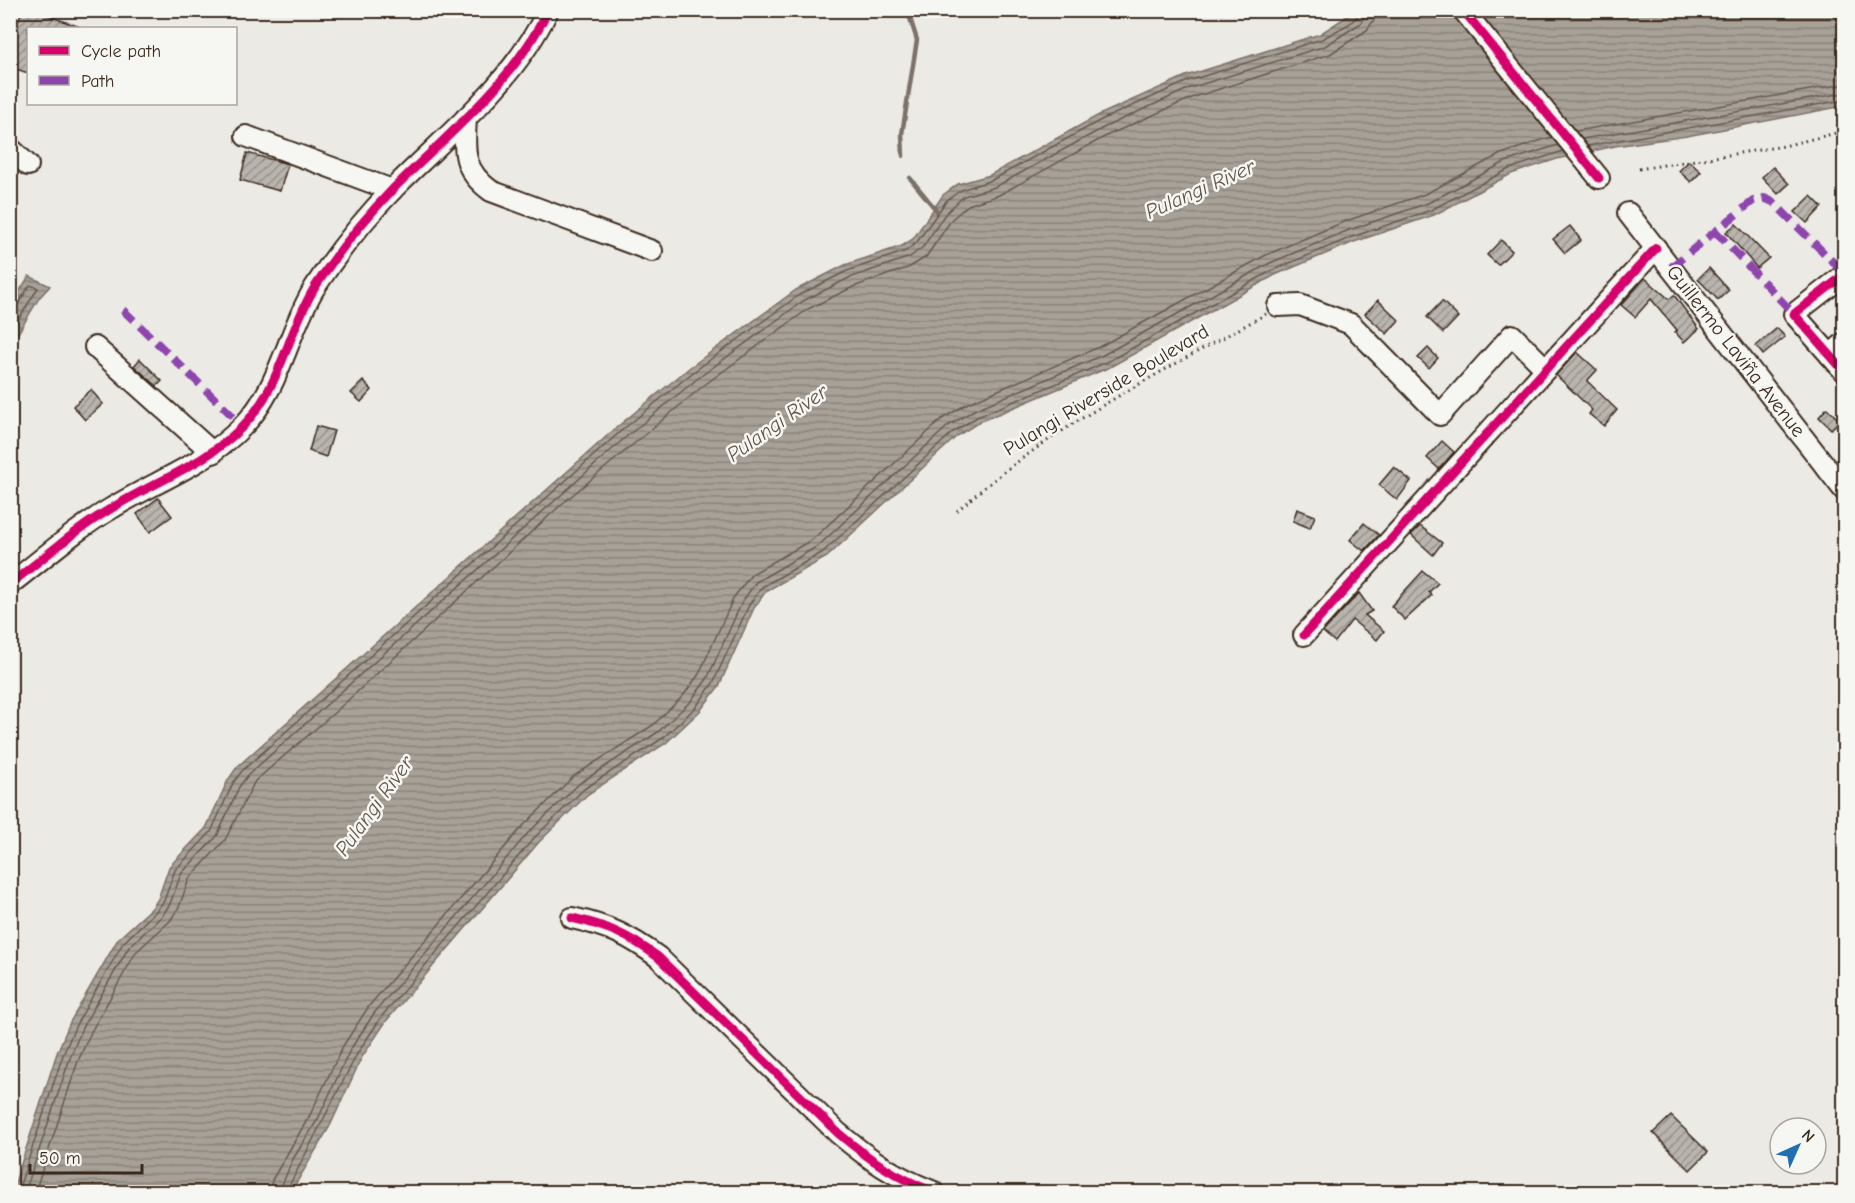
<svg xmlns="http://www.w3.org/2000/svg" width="1855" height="1203" font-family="'Comic Neue',sans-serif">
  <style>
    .water { fill: url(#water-rules); stroke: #7c7167; stroke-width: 1.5 }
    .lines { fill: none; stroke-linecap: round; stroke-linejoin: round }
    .shore { stroke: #675a4f; stroke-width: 1.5 }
    .stream { stroke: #7c7167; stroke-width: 4.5 }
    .building { fill: url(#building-hatch); stroke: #3b2a1e; stroke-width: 1.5 }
    .minor-casing { stroke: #3b2a1e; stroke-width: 24 }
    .path { stroke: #3b2a1e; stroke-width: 3; stroke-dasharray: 1.5 4.5; stroke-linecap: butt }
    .minor { stroke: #f6f6f2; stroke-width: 20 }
    .quiet { stroke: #8e44ad; stroke-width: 8; stroke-dasharray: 15 8; stroke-linecap: butt }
    .cycleway-casing { stroke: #f6f6f2; stroke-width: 13 }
    .cycleway { stroke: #d6006c; stroke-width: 9 }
    .labels { text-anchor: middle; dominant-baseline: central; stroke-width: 5; stroke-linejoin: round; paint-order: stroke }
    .street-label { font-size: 20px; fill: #3b2a1e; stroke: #f6f6f2 }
    .water-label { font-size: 21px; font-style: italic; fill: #615449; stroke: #f6f6f2 }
  </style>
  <defs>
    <pattern id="water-rules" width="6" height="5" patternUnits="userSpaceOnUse" patternTransform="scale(1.5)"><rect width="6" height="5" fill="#a8a198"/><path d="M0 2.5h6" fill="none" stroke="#8a837b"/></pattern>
    <pattern id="building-hatch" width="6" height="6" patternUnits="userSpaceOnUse" patternTransform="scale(1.5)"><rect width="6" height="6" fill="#bab4ae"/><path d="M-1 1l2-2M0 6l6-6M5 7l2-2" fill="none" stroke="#98938d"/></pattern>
  </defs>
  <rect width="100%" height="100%" fill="#ebeae5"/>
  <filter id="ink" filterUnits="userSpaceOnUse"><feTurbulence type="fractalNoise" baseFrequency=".0167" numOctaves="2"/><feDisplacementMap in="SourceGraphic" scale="12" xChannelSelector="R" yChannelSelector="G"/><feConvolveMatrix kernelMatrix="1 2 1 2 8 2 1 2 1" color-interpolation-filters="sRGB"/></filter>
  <g filter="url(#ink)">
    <g class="water">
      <polygon points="1355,11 1844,11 1844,106 1687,136 1615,146 1557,159 1511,174 1434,215 1354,242 1275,275 1110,367 979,422 957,436 827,557 766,591 754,608 719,686 700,711 666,743 588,794 539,842 387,1020 362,1057 330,1126 291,1192 12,1192 57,1053 70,1022 118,939 152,908 158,899 169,867 206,828 228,780 237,767 617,427 689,368 796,290 845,265 902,246 913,239 943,195 958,184 990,175 1099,115 1186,76 1320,34"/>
      <polygon points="29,276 50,286 39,298 11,345 11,305"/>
    </g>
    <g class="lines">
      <g class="shore">
        <polyline points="1576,131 1844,84"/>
        <polyline points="1582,139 1844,93"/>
        <polyline points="1587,146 1844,100"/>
        <polyline points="10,307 18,304 30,285 38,288 10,333"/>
        <polyline points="15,1192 19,1188 63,1055 76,1025 123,943 156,911 164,901 175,870 211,832 233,783 242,771 621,431 692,373 799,295 847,271 906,251 917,242 947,200 961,190 992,180 1101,120 1188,81 1322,39 1349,24 1357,17 1358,10"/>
        <polyline points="25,1192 70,1058 82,1028 129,947 162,916 170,904 181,874 217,836 239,787 248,775 626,437 697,379 803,301 849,278 910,257 923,247 945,214 964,196 995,187 1105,127 1190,88 1325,46 1361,23 1366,10"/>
        <polyline points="35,1192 78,1061 91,1032 136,952 170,921 179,907 189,879 225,840 255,781 334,713 563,503 703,386 808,309 853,287 910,267 926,257 952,219 968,205 999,195 1108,135 1194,97 1330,54 1367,30 1374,20 1375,10"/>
        <polyline points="270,1192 272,1180 310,1115 343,1046 369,1006 523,826 574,776 653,725 683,696 699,674 734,597 752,574 813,539 942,419 968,403 1099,347 1266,255 1346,221 1425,194 1501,154 1551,137"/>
        <polyline points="279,1192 293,1159 318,1119 350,1050 375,1012 528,833 580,783 658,732 690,702 707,679 742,602 756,582 818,546 948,426 974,410 1103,355 1270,263 1349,230 1428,203 1505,162 1558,145"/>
        <polyline points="286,1192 357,1054 382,1016 534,838 584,789 663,738 696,707 713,683 749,605 762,587 823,552 953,432 977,417 1107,362 1273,270 1352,237 1431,210 1509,169 1563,151"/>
      </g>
      <g class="stream">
        <polyline points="903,156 902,134 917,40 909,15 904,10"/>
        <polyline points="910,178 937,211"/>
      </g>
    </g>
    <g class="building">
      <polygon points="22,10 33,10 80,27 28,28 28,73 10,67 10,44"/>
      <polygon points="247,153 288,164 280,191 240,180"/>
      <polygon points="1689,161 1701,172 1691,182 1679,171"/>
      <polygon points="1773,167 1789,184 1778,194 1762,177"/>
      <polygon points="1811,196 1822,207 1807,223 1795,212"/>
      <polygon points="1736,224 1769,258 1757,268 1726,232"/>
      <polygon points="1570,226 1581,240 1565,253 1553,239"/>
      <polygon points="1501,240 1512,251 1498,265 1487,255"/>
      <polygon points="1709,268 1729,290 1718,300 1698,279"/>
      <polygon points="1645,278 1669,299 1674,295 1699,329 1684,342 1675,332 1677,330 1651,299 1635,317 1621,305"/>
      <polygon points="1378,300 1399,320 1387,334 1365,314"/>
      <polygon points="1442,301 1458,317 1443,333 1427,317"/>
      <polygon points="1777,328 1785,337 1763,355 1756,346"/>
      <polygon points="1428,348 1438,358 1429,368 1418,358"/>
      <polygon points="1577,352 1597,370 1587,381 1617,410 1604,426 1589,414 1592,410 1556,375"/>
      <polygon points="140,359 162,381 157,386 134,366"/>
      <polygon points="363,381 372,390 361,402 351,393"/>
      <polygon points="91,390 103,404 85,420 73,406"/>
      <polygon points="1827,408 1840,421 1831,429 1819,417"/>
      <polygon points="316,426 334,431 326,457 309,451"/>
      <polygon points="1442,441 1454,452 1439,469 1427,458"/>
      <polygon points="1394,467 1411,481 1397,500 1379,485"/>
      <polygon points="158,498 172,516 150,532 137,514"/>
      <polygon points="1297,509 1315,516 1310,528 1293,521"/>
      <polygon points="1364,523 1379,535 1364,551 1350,540"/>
      <polygon points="1420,526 1442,543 1433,555 1411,535"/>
      <polygon points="1423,571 1438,583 1429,592 1432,595 1405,620 1391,606"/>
      <polygon points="1359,593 1372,611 1365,615 1384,631 1377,640 1352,620 1335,642 1323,632"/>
      <polygon points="1671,1116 1708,1152 1690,1170 1653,1133"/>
    </g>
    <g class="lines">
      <g class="minor-casing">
        <g id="minor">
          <polyline points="1463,10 1599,178"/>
          <path d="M466,118C464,151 462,170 491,191L652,251"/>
          <polyline points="246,136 392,190"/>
          <polyline points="10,148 28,165"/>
          <polyline points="1628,213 1844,490"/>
          <polyline points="1844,275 1794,314 1844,371"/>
          <polyline points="1278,306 1300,305 1351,324 1440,415 1512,335 1546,369"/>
          <polyline points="95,347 213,453"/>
          <polyline points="1830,355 1844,343"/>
          <path d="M10,584C44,558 76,529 112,508C156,481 206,464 242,427C281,388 287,332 315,287C337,253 366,217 394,188C449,133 514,82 548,10"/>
          <polyline points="1304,635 1656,248"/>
          <path d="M572,918C608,926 628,935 658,957L838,1133C870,1160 895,1177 934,1192"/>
        </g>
      </g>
      <g class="path">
        <polyline points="1639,169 1784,146 1844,131"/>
        <path d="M957,511C1049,428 1158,374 1266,314"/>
      </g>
      <use href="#minor" class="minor"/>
      <g class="quiet">
        <polyline points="1715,231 1794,314"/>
        <polyline points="1671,267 1753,201 1764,198 1773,202 1844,273"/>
        <polyline points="123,310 243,426"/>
      </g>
      <g class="cycleway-casing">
        <g id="cycleway">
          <polyline points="1463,10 1599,178"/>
          <polyline points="1844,275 1794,314 1844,371"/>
          <path d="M10,584C44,558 76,529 112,508C156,481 206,464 242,427C281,388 287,332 315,287C337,253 366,217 394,188C449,133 514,82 548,10"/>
          <polyline points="1304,635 1656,248"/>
          <path d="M572,918C608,926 628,935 658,957L838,1133C870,1160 895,1177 934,1192"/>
        </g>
      </g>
      <use href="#cycleway" class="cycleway"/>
    </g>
  </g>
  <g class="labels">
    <g class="street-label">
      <text transform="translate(1736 351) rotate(52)">Guillermo Laviña Avenue</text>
      <text transform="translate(1106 390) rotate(-31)">Pulangi Riverside Boulevard</text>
    </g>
    <g class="water-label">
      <text transform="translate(1200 189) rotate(-24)">Pulangi River</text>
      <text transform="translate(777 423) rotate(-35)">Pulangi River</text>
      <text transform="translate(374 806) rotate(-54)">Pulangi River</text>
    </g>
  </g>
  <rect width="1855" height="1203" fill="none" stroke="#f6f6f2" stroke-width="36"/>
  <rect x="18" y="18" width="1819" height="1167" fill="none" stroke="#3b2a1e" stroke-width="2" filter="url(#ink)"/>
  <rect x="27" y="27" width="210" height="78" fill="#f6f6f2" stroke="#aba49d" stroke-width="1.5"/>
  <rect x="39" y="46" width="30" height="9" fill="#d6006c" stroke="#aba49d" stroke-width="1.5"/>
  <text x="81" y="57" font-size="18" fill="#3b2a1e">Cycle path</text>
  <rect x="39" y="76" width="30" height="9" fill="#8e44ad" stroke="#aba49d" stroke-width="1.5"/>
  <text x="81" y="87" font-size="18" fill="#3b2a1e">Path</text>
  <g transform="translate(1798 1146) rotate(45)"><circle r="28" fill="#f6f6f2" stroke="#aba49d" stroke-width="1.5"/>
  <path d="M0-4.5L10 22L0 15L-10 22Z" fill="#1f6fb2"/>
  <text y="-9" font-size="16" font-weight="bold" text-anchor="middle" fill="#3b2a1e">N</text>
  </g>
  <path d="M30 1164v9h112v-9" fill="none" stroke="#3b2a1e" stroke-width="3"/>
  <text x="39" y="1164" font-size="18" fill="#3b2a1e" stroke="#f6f6f2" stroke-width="4.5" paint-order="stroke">50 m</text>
</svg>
